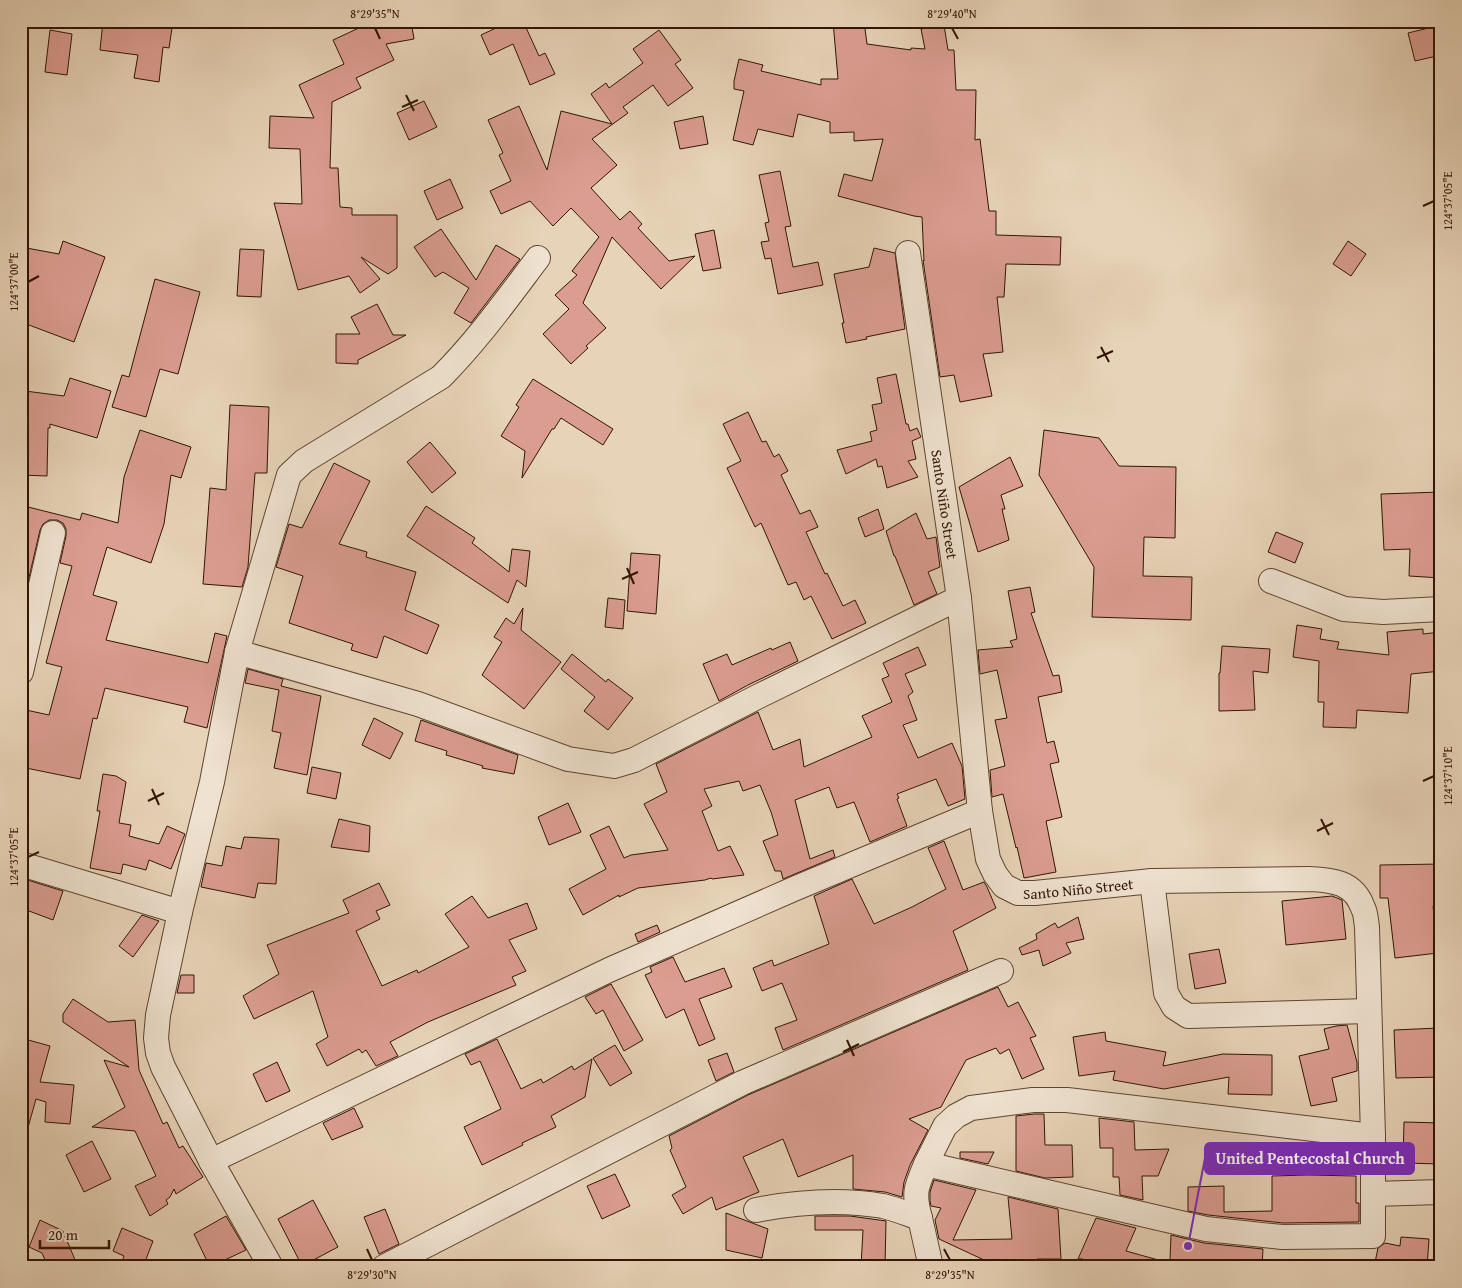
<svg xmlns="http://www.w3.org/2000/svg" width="1462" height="1288" font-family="'Gentium Book Plus',serif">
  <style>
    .building { fill: #db9d91; stroke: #321403 }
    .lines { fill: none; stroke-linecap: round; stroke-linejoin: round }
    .street-casing { stroke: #5f4430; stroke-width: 26 }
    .street { stroke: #efe2d0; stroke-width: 24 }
    .ticks { fill: none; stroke: #321403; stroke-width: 2 }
    .labels { text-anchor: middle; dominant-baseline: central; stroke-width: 4.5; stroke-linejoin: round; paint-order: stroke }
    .street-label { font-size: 15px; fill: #321403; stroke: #efe2d0 }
    .leader { fill: none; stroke: #7b2cbf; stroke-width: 2 }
    .callout-dot { fill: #7b2cbf; stroke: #efe2d0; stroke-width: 2 }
    .callout { fill: #7b2cbf; stroke: #7b2cbf; stroke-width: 2 }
    .callout-label { font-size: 16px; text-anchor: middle; font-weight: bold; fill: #fff }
    .neatline { fill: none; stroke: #321403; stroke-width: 2 }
    .ticks-label { font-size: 12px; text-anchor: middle; fill: #321403 }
  </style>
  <rect width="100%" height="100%" fill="#e7d3b7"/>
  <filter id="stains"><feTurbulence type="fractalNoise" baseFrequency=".004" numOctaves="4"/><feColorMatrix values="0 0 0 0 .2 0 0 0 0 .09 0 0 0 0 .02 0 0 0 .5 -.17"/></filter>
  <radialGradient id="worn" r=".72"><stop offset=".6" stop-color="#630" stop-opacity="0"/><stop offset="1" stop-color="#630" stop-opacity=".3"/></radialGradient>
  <g class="building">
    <polygon points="103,21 136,21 146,23 146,24 172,28 169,48 163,47 159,82 134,78 138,55 100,50"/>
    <polygon points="374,21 411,21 414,39 386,44 394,60 356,78 361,88 332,102 330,168 338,168 340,207 352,208 352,215 397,215 397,268 388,274 361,257 380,279 360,293 349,276 298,290 274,203 302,204 300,149 269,148 270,116 314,118 299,85 344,64 333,40"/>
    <polygon points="511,21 523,21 539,56 545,53 555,74 530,85 513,44 490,55 481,35"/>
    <polygon points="833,21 864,21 867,44 911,50 911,48 925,49 921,29 944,25 948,50 954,50 956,90 976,90 975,140 980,139 989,211 996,211 996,235 1061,237 1060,265 1006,264 1004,297 997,297 1003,352 983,354 992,396 960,402 954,375 940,377 923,260 924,261 922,217 914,216 838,196 844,174 872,181 883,139 854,141 854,132 830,133 830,122 798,114 793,137 758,129 753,145 733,140 744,91 734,89 734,81 739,59 763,65 761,71 821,85 821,79 838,79"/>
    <polygon points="1441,25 1441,55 1415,61 1408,33"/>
    <polygon points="50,30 72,34 67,75 45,72"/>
    <polygon points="659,30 681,60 675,64 693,88 668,106 653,85 623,107 628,113 592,139 617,165 591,188 620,220 630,211 642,224 638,228 669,261 695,256 661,289 612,237 583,303 606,328 586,346 588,348 571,364 543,334 569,309 555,295 577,275 572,271 599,237 571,208 553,226 530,201 501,214 490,191 511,181 499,155 503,153 488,120 519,106 547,170 561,111 612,124 591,94 606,83 609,88 643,63 633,49"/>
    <polygon points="424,101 437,127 409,140 397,113"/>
    <polygon points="703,116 708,144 680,149 674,122"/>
    <polygon points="780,171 791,226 785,227 793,267 818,262 823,285 778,294 771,258 765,259 761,242 769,241 765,223 769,222 759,175"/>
    <polygon points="450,179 463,208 437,220 424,191"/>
    <polygon points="441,229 476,280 496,245 520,259 471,323 454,313 469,288 443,272 435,277 414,247"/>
    <polygon points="714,230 721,268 703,271 695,234"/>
    <polygon points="63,241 105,257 74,342 21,322 21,247 59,254"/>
    <polygon points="1348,241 1366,254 1351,276 1333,264"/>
    <polygon points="874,248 895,253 905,329 866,337 867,339 846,343 842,323 844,323 834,274 869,267"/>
    <polygon points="240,249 264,250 261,297 237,296"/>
    <polygon points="155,279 200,292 178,374 160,369 146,417 112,407 122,375 129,377"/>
    <polygon points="377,304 393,335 406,335 358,360 358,364 336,363 336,334 360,334 351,317"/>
    <polygon points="896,374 906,424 908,424 910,431 917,428 921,437 912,441 916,459 908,461 918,477 887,488 882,466 878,467 876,459 846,474 837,450 872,441 870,432 877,430 872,405 882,403 877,378"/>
    <polygon points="70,378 111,391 97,438 50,424 50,428 48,428 47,476 21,475 21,429 25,391 64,396"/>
    <polygon points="533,379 613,429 603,445 561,418 554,429 552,429 522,478 525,451 501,436 519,407 516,405"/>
    <polygon points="230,405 269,407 267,473 255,473 248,567 242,587 203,584 210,488 226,490"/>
    <polygon points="748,412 762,442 766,441 774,457 779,454 788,471 781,475 800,514 810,510 818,527 806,532 825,574 827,573 843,606 855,600 866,623 832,639 811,596 804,600 796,582 788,585 761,523 755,527 727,468 741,461 723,424"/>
    <polygon points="140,430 191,447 181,478 171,475 164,524 151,563 107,547 93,595 117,602 106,640 208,663 215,633 227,636 207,728 184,722 188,707 105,688 97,719 93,718 80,779 21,767 21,732 26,710 49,715 62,667 46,663 72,566 60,563 66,536 66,529 63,523 57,520 49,520 43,524 40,530 25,595 21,595 21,517 24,506 80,520 82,513 118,523 124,477"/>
    <polygon points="1044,430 1099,438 1119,466 1176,467 1175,538 1144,537 1143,576 1192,577 1191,620 1092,617 1094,567 1039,475"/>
    <polygon points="430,442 456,473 432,493 407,462"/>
    <polygon points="1010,457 1023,486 1001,495 1005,509 1002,509 1009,540 978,552 959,487"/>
    <polygon points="334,463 370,481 339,544 367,552 366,557 416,572 405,610 439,625 427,654 384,636 377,658 351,650 353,644 289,623 303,576 276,567 289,524 302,528"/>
    <polygon points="1441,492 1441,578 1409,576 1410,549 1384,550 1381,494"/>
    <polygon points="426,506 475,538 472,543 509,572 512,549 530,551 526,587 517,580 508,603 407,536"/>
    <polygon points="878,509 884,529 865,537 858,518"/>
    <polygon points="916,513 927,539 936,537 940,567 928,572 937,594 914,605 895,556 894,556 886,531"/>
    <polygon points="1276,532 1303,543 1295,563 1268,552"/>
    <polygon points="631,553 660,555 656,614 627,611"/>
    <polygon points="1030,587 1035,612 1031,613 1053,676 1059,675 1062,692 1038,697 1047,743 1054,741 1059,762 1050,764 1062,817 1046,821 1056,872 1024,878 1017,847 1016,848 1003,794 992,797 990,770 1005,766 995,720 1007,718 997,670 980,674 978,650 1013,647 1010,641 1017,639 1008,591"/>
    <polygon points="608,598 625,600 623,629 605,627"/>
    <polygon points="523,608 521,630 561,662 524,709 482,675 502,642 494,637 506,618 514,624"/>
    <polygon points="1297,625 1322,629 1320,639 1339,642 1337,649 1389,655 1387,632 1423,629 1423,634 1441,632 1441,671 1411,674 1408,713 1357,710 1356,728 1323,727 1324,702 1318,702 1319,661 1293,657"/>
    <polygon points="790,642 798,661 748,685 719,701 703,664 727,654 732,665 771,648 772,650"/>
    <polygon points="1222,646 1270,649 1268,673 1253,671 1255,710 1219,711 1219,673 1220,673"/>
    <polygon points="918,647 926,665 905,674 913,692 908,696 917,720 903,725 918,758 952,743 962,766 965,799 948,806 936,779 897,794 899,798 897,799 907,826 870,842 854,802 837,808 829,787 795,800 810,859 833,850 835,857 783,879 781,871 775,871 763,841 778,835 771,812 760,785 743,791 739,781 704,789 712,806 702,811 718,851 730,846 744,875 712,879 711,878 705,880 638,888 619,897 619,895 583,915 569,889 606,869 590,835 609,826 624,858 631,855 668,850 644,804 667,792 656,764 758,712 773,750 800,739 804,767 872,737 862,716 892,702 882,679 889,676 883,663"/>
    <polygon points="572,654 606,682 608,679 633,698 608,730 584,711 595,697 561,669"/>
    <polygon points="248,669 283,679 281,686 321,696 307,775 274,768 281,733 272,731 279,690 245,683"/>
    <polygon points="374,718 403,733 390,759 362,745"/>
    <polygon points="421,720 518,755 514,774 482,768 483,766 446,755 447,751 415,741"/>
    <polygon points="312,767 341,773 336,799 307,793"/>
    <polygon points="103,774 116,776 126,782 119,823 131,825 129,836 159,844 167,826 185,834 171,869 149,860 146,870 123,864 121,874 90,868 100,811 97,811"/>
    <polygon points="568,803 581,832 549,845 538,817"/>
    <polygon points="339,819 370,826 369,852 331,847"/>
    <polygon points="244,837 279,839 276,884 258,883 255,898 201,887 206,863 222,866 226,846 241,849"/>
    <polygon points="944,841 963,890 984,882 987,887 996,908 953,931 968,970 783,1050 775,1028 797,1020 782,983 762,991 753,968 772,960 774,966 829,944 814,896 852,879 874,924 912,907 946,889 928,848"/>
    <polygon points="1441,864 1441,906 1433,906 1438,953 1395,958 1388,898 1380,898 1380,865"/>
    <polygon points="21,878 63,891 53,920 21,908"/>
    <polygon points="379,883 390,905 376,911 380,919 356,931 382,986 417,970 418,973 469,947 445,914 472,896 488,918 527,903 537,929 509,940 526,971 512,977 516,985 428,1022 390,1042 398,1056 376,1066 366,1050 362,1053 359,1049 327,1066 316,1044 328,1037 313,991 254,1019 243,996 279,974 267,945 349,913 343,900"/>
    <polygon points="1332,896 1342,900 1346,939 1286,945 1282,901"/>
    <polygon points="142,915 159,921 133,957 119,946"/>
    <polygon points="1078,917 1084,939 1066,943 1071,953 1043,966 1039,950 1022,955 1019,948 1037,939 1036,934 1055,923 1058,928"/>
    <polygon points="657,925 660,932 638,942 635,934"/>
    <polygon points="1219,949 1226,983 1195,989 1189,954"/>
    <polygon points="673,957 685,982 724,968 732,987 699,999 715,1039 699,1046 684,1009 666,1018 645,975 652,972 650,967"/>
    <polygon points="181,975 194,975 194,993 177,993"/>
    <polygon points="611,984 643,1040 624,1051 603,1010 596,1014 585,997"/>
    <polygon points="998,987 1008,1007 1018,1002 1036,1036 1030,1038 1044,1069 1022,1079 1009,1049 1000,1054 996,1048 966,1060 941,1107 909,1119 928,1130 910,1165 904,1182 902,1197 885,1192 853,1189 853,1155 798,1177 783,1139 743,1157 759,1192 716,1210 712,1197 683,1214 672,1195 686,1187 670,1150 672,1148 669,1136 748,1095"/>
    <polygon points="73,999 108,1022 135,1020 139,1070 163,1124 167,1122 179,1148 183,1146 203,1177 176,1194 174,1189 170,1197 166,1200 168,1204 150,1216 135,1186 156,1176 135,1131 92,1127 125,1107 104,1060 129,1067 63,1022 63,1014"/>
    <polygon points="1347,1025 1357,1062 1357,1071 1332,1078 1337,1101 1311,1106 1299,1056 1329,1049 1324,1029 1336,1026"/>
    <polygon points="1439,1028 1441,1077 1396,1078 1394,1030"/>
    <polygon points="1105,1032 1106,1041 1166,1052 1163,1066 1223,1054 1272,1055 1272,1095 1228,1094 1229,1077 1164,1089 1113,1080 1115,1071 1079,1076 1073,1037"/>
    <polygon points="21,1038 50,1046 40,1082 74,1085 70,1124 45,1122 46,1102 36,1099 27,1131 21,1130"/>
    <polygon points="497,1039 521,1089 541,1079 543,1083 572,1066 574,1070 592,1059 585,1097 551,1116 556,1127 522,1143 523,1145 482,1165 464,1127 501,1109 480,1061 471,1065 465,1054"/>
    <polygon points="615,1045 632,1073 610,1086 593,1058"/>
    <polygon points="727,1053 734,1072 716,1081 708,1060"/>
    <polygon points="277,1062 290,1091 266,1102 253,1074"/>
    <polygon points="354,1108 363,1127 332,1140 323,1123"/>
    <polygon points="1034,1114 1044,1114 1045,1145 1072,1145 1073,1177 1045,1178 1016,1171 1016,1116"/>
    <polygon points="1099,1118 1134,1122 1135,1150 1169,1149 1158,1176 1142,1176 1143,1200 1120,1195 1119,1177 1113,1177 1113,1148 1100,1148"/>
    <polygon points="1404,1122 1441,1123 1441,1164 1403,1163"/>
    <polygon points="92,1141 111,1179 84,1192 66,1155"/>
    <polygon points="960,1152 994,1152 988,1164 960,1158"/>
    <polygon points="615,1174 630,1206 602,1219 587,1186"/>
    <polygon points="1308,1175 1356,1176 1356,1203 1359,1203 1359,1222 1283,1223 1208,1215 1188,1211 1188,1187 1224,1186 1224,1212 1272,1211 1272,1176"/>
    <polygon points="934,1180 976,1190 953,1240 1012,1239 1008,1197 1058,1209 1061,1259 1037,1259 1037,1267 999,1267 939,1239 935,1220 941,1208 931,1206 930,1201 930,1192"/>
    <polygon points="313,1200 338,1247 302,1266 278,1219"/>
    <polygon points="385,1209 399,1244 379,1254 364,1217"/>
    <polygon points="726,1213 768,1229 762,1258 726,1250"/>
    <polygon points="226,1216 246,1250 210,1267 194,1234"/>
    <polygon points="815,1216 850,1216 886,1221 885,1267 861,1267 863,1230 815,1230"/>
    <polygon points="1096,1218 1136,1228 1126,1251 1162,1261 1161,1267 1083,1267 1083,1259 1078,1259"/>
    <polygon points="40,1220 63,1231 78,1267 48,1267 42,1253 29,1247"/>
    <polygon points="122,1228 153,1241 143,1267 120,1267 124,1256 113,1251"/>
    <polygon points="1171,1235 1204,1243 1263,1249 1262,1267 1218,1267 1218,1262 1170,1260"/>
    <polygon points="1401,1237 1429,1239 1427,1267 1374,1267 1378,1248 1385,1243 1400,1246"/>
  </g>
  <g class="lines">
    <g class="street-casing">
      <g id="street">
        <path id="s1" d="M908,253L959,598L980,811L988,859L995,874L1004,886L1018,893H1035L1152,881L1309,879C1333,880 1354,882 1363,908C1366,913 1366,921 1367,927L1373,1136V1236L1282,1237L1206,1229L926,1164C916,1187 913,1193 920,1218"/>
        <polyline points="1271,581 1344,609 1383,612 1441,609"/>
        <polyline points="237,652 418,704 568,759 614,766 634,760 759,696 959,598"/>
        <polyline points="21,672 53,533"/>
        <polyline points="21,864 180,912"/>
        <polyline points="1152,881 1166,993 1174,1007 1188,1016 1369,1011"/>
        <polyline points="211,1161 609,970 796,888 980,811"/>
        <polyline points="926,1164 945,1126 956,1116 971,1108 1033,1100 1067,1100 1373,1136"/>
        <polyline points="1373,1194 1441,1192"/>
        <path d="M756,1210C797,1202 841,1199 883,1206C895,1209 908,1214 920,1218L931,1267"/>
        <path d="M271,1267L211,1161L163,1067L158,1053L156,1038L158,1015L180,912L212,782L237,652L289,475L304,461L441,377C477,341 507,299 538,258"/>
        <polyline points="384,1267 742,1083 1001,971"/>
      </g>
    </g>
    <use href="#street" class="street"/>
  </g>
  <path class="ticks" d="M375,28L380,39M952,28L958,39M406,95L414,111M402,107L418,100M1423,206L1434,201M28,282L39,276M1101,347L1109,362M1097,358L1113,351M627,568L634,584M622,579L638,572M1423,781L1434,776M152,789L159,805M148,801L164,793M1321,819L1329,835M1317,831L1333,823M28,857L39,852M847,1040L854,1056M843,1052L859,1044M367,1249L372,1260M944,1249L950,1260"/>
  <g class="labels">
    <g class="street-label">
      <text stroke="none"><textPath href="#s1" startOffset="254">Santo Niño Street</textPath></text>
      <text stroke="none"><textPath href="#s1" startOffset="719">Santo Niño Street</textPath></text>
    </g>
  </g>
  <path class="leader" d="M1188 1246L1205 1158"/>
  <circle class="callout-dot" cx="1188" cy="1246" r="5"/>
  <rect class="callout" x="1205" y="1143" width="209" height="31" rx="5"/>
  <g class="callout-label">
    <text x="1310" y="1164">United Pentecostal Church</text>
  </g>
  <rect width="1462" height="1288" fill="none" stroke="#e7d3b7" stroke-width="55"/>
  <path d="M40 1240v8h69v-8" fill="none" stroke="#321403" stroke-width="2.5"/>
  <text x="48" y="1240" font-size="15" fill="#321403" stroke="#efe2d0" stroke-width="4" paint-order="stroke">20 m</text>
  <rect x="28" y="28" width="1406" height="1232" class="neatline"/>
  <g class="ticks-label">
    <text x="375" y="18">8°29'35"N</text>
    <text x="952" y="18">8°29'40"N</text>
    <text transform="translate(1448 201) rotate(-90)" y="4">124°37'05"E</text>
    <text transform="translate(14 282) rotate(-90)" y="4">124°37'00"E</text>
    <text transform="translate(1448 776) rotate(-90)" y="4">124°37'10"E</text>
    <text transform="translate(14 857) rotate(-90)" y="4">124°37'05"E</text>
    <text x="372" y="1279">8°29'30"N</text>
    <text x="950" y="1279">8°29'35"N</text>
  </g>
  <rect width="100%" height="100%" filter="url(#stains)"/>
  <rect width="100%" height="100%" fill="url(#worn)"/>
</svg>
